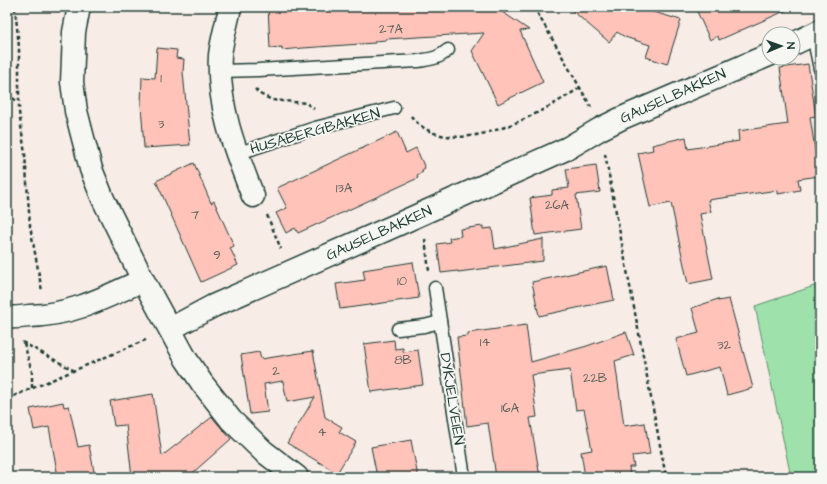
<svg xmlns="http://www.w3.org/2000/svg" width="827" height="484" font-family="'Architects Daughter',sans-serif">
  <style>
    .green { fill: #9fe1ab; stroke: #5f8f70 }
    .building { fill: #ffc3ba; stroke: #1f3d34 }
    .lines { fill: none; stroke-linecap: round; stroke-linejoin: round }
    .lane-casing { stroke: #1f3d34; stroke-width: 15 }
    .street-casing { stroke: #1f3d34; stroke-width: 25 }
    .path { stroke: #1f3d34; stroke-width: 2.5; stroke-dasharray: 4 3; stroke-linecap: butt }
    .lane { stroke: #f6f6f2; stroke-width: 12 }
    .street { stroke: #f6f6f2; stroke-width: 22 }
    .labels { text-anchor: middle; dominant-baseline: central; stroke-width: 3.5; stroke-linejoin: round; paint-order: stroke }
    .number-label { font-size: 13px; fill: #575e56 }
    .street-label { font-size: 15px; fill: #1f3d34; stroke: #f6f6f2 }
  </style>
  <rect width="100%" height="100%" fill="#f8ece7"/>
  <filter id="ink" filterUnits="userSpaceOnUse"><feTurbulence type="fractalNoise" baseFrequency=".025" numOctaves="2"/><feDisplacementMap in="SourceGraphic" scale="8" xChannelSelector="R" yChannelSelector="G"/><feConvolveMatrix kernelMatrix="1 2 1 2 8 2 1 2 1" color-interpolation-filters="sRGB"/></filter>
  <g filter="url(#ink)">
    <polygon class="green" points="820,284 820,477 791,477 755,306"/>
    <g class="building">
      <polygon points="268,7 495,7 529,30 520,31 543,82 498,104 472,51 484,33 386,39 386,40 375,41 375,43 303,48 282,50 282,47 270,48"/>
      <polygon points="568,7 636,7 681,20 667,64 646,57 650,45 625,37 617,32 609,42"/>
      <polygon points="695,7 794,7 719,40 718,36 710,40"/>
      <polygon points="157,48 177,50 176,58 184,59 183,72 190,145 144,148 141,104 142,77 155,78"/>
      <polygon points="808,64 816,116 810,117 819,176 798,179 800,190 778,194 778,190 708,200 711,212 700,214 713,279 688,284 671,203 650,207 638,153 653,150 652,145 686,137 688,149 739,141 738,131 788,124 780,68"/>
      <polygon points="397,132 406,153 416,148 425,168 422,170 423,172 417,175 418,178 298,233 295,228 286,233 276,213 287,208 277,188"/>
      <polygon points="194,163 211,203 214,201 234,246 230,248 238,265 201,282 156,181"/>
      <polygon points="596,165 600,192 576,195 581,229 535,235 530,198 552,195 552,190 569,188 566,169"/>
      <polygon points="483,226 483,229 492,228 495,249 543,239 543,261 458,272 458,271 441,273 437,244 450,242 449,238 461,236 460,229"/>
      <polygon points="413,262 419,298 340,309 336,284 365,280 363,270"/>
      <polygon points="607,266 614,300 539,316 532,282"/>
      <polygon points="718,299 718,301 729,299 753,388 727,395 720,367 686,376 676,339 699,333 692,308"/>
      <polygon points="526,325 531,362 587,346 626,332 634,355 615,361 624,426 645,423 650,454 632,456 634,467 629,467 630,477 585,477 581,452 592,450 584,409 576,410 570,370 531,375 537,417 530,418 540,477 496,477 488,423 467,426 457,337 468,336 468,333"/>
      <polygon points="394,340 395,349 403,348 403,352 418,350 423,385 371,392 364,344"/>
      <polygon points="313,351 325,417 342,427 339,432 356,442 337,473 287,443 315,397 287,402 283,381 264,384 268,412 250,414 241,355 259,352 261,359"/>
      <polygon points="153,394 162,456 212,417 231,439 188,477 132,477 126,425 114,426 110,401"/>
      <polygon points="63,402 64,407 69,406 78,447 89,445 95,477 58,477 49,427 34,430 30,409"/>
      <polygon points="411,440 418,477 377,477 371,447"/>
    </g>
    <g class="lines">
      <g class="lane-casing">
        <g id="lane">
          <polyline points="813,35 820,69"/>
          <path d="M220,71L258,70L418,61C430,59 438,59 448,50"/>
          <polyline points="236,154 315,128 394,108"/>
          <polyline points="435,288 464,477"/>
          <polyline points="398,329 424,326 440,322"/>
        </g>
      </g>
      <g class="street-casing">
        <g id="street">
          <polyline points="79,7 74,32 73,58 72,82 76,111 91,169 103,199 143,280"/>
          <path d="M230,7C227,23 222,39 220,55C217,106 235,150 253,196"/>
          <polyline points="793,44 820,31"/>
          <path d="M7,317C14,318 22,317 29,316C72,315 104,298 143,280L186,359L202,383L231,420L263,451L297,477"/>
          <polyline points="170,329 213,306 392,227 568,148 600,129 622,118 769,55"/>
        </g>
      </g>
      <g class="path">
        <polyline points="15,7 19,47 19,112 25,154 30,226 42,291"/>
        <polyline points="534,7 591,107"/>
        <polyline points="255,89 260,94 272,100 306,103 314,109"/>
        <polyline points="7,94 18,102"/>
        <path d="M411,116C450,166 542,113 581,87"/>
        <polyline points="605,154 666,477"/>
        <polyline points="267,215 281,249"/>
        <polyline points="425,239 429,271"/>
        <polyline points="7,276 9,294"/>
        <polyline points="22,342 73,370"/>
        <polyline points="24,343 32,372 32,388"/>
        <polyline points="7,399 148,339"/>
      </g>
      <use href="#lane" class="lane"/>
      <use href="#street" class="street"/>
    </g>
  </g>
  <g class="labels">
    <g class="number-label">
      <text x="391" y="29">27A</text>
      <text x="161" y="78">1</text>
      <text x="161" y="124">3</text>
      <text x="344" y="188">13A</text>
      <text x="557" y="205">26A</text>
      <text x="195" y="215">7</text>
      <text x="217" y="255">9</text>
      <text x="402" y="281">10</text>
      <text x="485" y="342">14</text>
      <text x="724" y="345">32</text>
      <text x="403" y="360">8B</text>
      <text x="276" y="371">2</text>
      <text x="595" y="378">22B</text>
      <text x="510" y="408">16A</text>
      <text x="322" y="432">4</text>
    </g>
    <g class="street-label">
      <text transform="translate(673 96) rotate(-24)">GAUSELBAKKEN</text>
      <text transform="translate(315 131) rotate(-16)">HUSABERGBAKKEN</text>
      <text transform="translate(379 233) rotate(-24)">GAUSELBAKKEN</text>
      <text transform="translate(452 399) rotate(81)">DYKJELVEIEN</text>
    </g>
  </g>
  <rect width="827" height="484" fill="none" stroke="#f6f6f2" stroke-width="24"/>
  <rect x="12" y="12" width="803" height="460" fill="none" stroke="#1f3d34" stroke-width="1.5" filter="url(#ink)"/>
  <g transform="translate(781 46) rotate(88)"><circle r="19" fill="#f6f6f2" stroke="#a0aca6"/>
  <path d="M0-3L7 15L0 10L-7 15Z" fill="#1f3d34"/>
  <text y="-6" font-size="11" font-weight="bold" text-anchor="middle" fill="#1f3d34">N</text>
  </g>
</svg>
